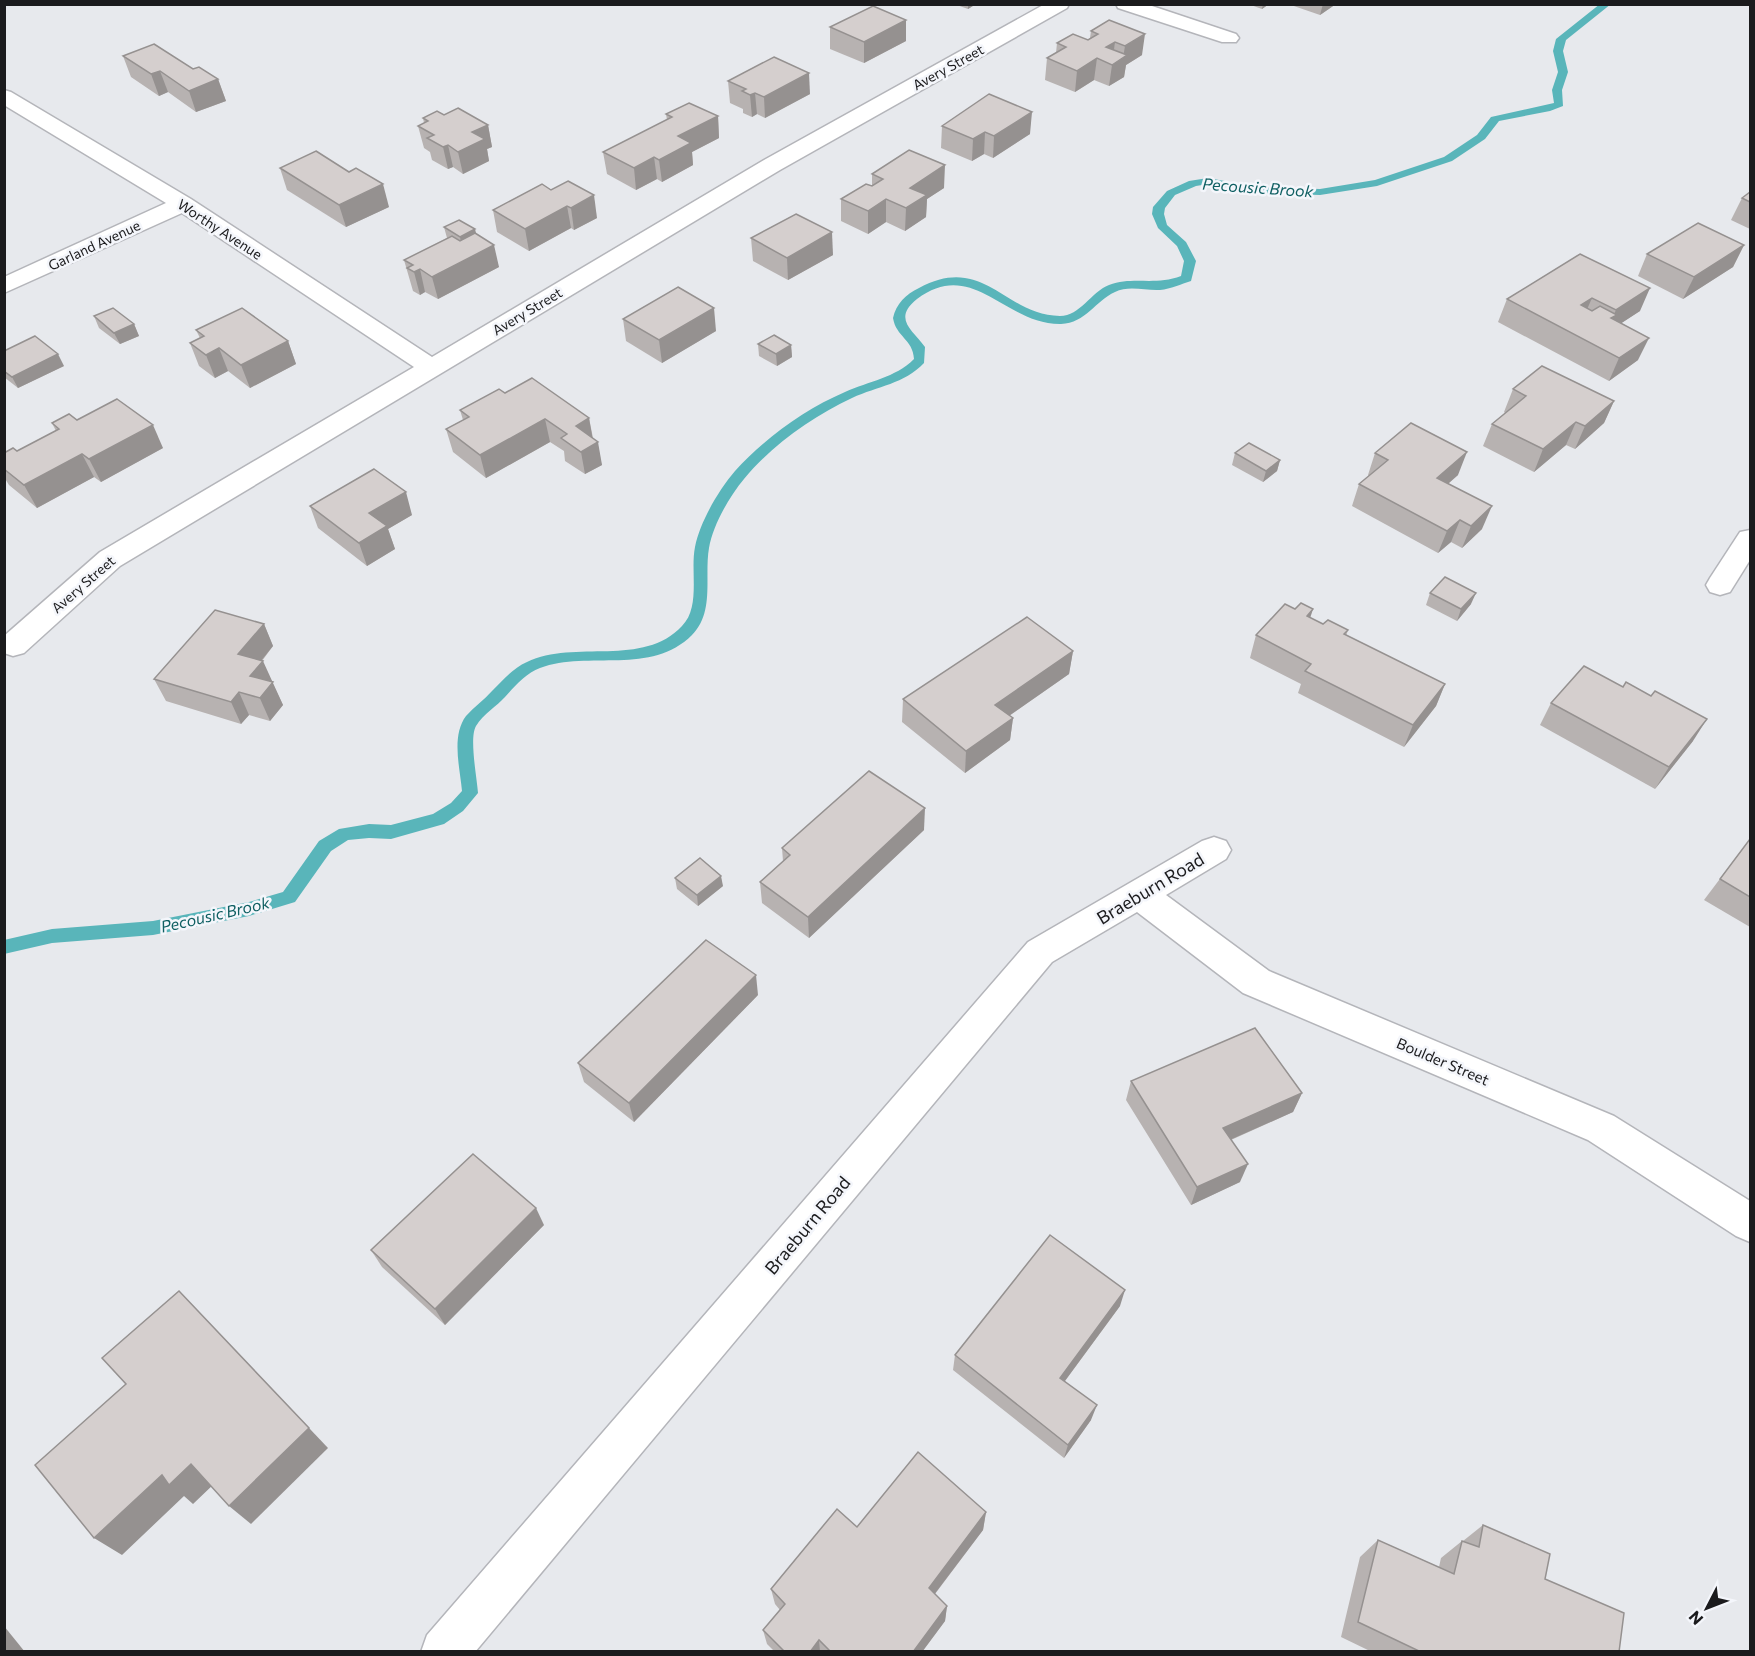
<svg xmlns="http://www.w3.org/2000/svg" width="1755" height="1656" font-family="Commissioner,sans-serif">
  <style>
    .lines { fill: none; stroke-linecap: round; stroke-linejoin: round }
    .stream { fill: #59b5ba; fill-rule: evenodd }
    .minor-casing { stroke: #b4b5ba; stroke-width: 3 }
    .minor { fill: #fff; fill-rule: evenodd }
    .wall { fill: #b7b2b1 }
    .shaded-wall { fill: #959190 }
    .building { fill: #d5cfce; stroke: #959190; stroke-width: 1.5 }
    .labels { text-anchor: middle; dominant-baseline: central; stroke-width: 5; stroke-linejoin: round; paint-order: stroke }
    .far-street-label { font-size: 14px; fill: #1b1b1d; stroke: #f4f6fb }
    .street-label { font-size: 15px; fill: #1b1b1d; stroke: #f4f6fb }
    .water-label { font-size: 16px; font-style: italic; fill: #0f5f62; stroke: #f4f6fb }
    .near-street-label { font-size: 18px; fill: #1b1b1d; stroke: #f4f6fb }
  </style>
  <rect width="100%" height="100%" fill="#e7e9ed"/>
  <g class="lines">
    <path class="stream" d="M1600,4H1611L1566,40L1563,51L1568,72L1562,90L1563,106L1550,111L1499,121L1485,139L1452,161L1377,186L1320,195L1257,193L1208,184L1196,186L1175,195L1165,208L1164,214L1167,225L1186,242L1196,261L1191,281C1181,284 1171,289 1160,290C1146,291 1129,285 1115,292C1095,301 1086,323 1061,324C1005,325 973,257 917,299C892,319 913,330 925,347L924,363C904,384 878,386 852,398C813,416 771,446 744,479C729,497 713,525 709,548C704,576 715,612 692,635C651,676 589,650 540,668C526,673 515,686 505,697C497,706 483,714 476,726C469,738 477,778 478,793L463,811L444,824L391,839L369,838L348,840L331,851L295,902L249,916L153,935L52,943L4,954V940L52,929L153,921L249,902L283,892L319,841L339,829L369,824L391,825L433,814L451,803L462,791C460,768 451,736 466,716C474,707 484,700 492,691C503,680 513,668 527,662C575,639 643,668 682,626C701,607 690,571 695,547C700,522 718,491 735,471C764,439 805,409 845,392C869,381 895,378 914,359C913,339 896,337 893,318C896,304 906,294 919,288C984,253 1004,315 1060,316C1080,316 1091,292 1109,285C1133,276 1155,286 1181,276L1184,261L1177,246L1158,228L1152,214L1153,207L1167,191L1189,181L1208,178L1257,187L1320,189L1375,180L1444,157L1477,135L1491,117L1554,103L1552,90L1558,72L1553,51L1556,39Z"/>
    <g class="minor-casing">
      <g id="minor">
        <polygon points="1045,4 1069,4 1067,8 780,170 120,566 24,653 13,656 4,653 4,636 100,552 414,367 182,213 4,293 4,277 166,203 4,105 4,90 11,92 191,199 432,357 764,160"/>
        <polygon points="1116,4 1146,4 1236,34 1239,38 1236,42 1222,42 1118,8"/>
        <polygon points="1750,530 1750,560 1730,592 1720,595 1710,592 1706,585 1710,578 1740,532"/>
        <polygon points="1214,837 1226,841 1231,850 1226,859 1166,895 1269,971 1614,1116 1750,1201 1750,1242 1736,1236 1588,1140 1243,993 1137,912 1052,962 475,1652 421,1652 427,1635 1028,942 1202,841"/>
      </g>
    </g>
    <use href="#minor" class="minor"/>
  </g>
  <g class="wall">
    <polygon points="954,4 976,4 968,9"/>
    <polygon points="1248,4 1269,4 1262,9"/>
    <polygon points="1288,4 1336,4 1320,15"/>
    <polygon points="906,20 906,41 864,63 830,49 830,27"/>
    <polygon points="1109,20 1142,55 1126,65 1124,77 1109,86 1094,80 1075,92 1045,80 1047,58 1056,53 1057,43 1088,40 1090,38 1091,31"/>
    <polygon points="123,56 193,69 218,79 226,101 196,112 168,92 159,96 131,77"/>
    <polygon points="728,81 810,94 765,118 757,114 752,117 743,113 743,109 730,103"/>
    <polygon points="666,114 718,116 719,138 692,152 693,165 662,182 657,179 636,190 607,174 603,152 667,120"/>
    <polygon points="444,115 488,125 492,147 487,149 489,161 463,174 453,167 448,169 432,160 430,152 424,148 418,126 424,123 423,118"/>
    <polygon points="942,126 1030,134 993,158 984,154 972,161 941,148"/>
    <polygon points="280,168 389,207 346,227 287,190"/>
    <polygon points="872,174 944,188 927,199 926,217 905,231 886,222 868,234 841,221 841,199 872,186"/>
    <polygon points="542,184 597,218 574,230 571,228 529,251 497,232 493,210"/>
    <polygon points="1750,192 1750,229 1731,220 1742,198"/>
    <polygon points="444,227 476,234 499,267 438,299 425,292 420,295 413,291 404,260 447,238"/>
    <polygon points="751,238 833,255 788,280 753,261"/>
    <polygon points="1744,245 1733,267 1683,299 1638,276 1647,254"/>
    <polygon points="1580,254 1640,311 1621,323 1638,360 1609,381 1498,322 1507,299"/>
    <polygon points="94,316 134,324 139,336 120,344 99,328"/>
    <polygon points="623,319 716,331 662,363 626,341"/>
    <polygon points="196,330 288,341 296,364 250,388 228,371 215,378 199,366 190,343 200,338"/>
    <polygon points="758,344 791,345 792,357 777,366 759,356"/>
    <polygon points="4,351 64,366 18,388 4,377"/>
    <polygon points="1513,389 1614,401 1604,423 1575,449 1566,445 1534,472 1483,446 1492,424 1505,413 1504,412"/>
    <polygon points="505,393 589,418 593,438 602,465 585,474 565,461 564,451 550,442 486,478 453,452 446,429 463,420 460,410"/>
    <polygon points="77,420 163,448 101,482 94,477 37,508 9,485 4,477 4,453 17,451 56,431 52,423"/>
    <polygon points="1235,453 1280,460 1277,471 1263,482 1232,465"/>
    <polygon points="1375,453 1458,475 1448,484 1482,529 1462,548 1451,542 1438,553 1352,506 1359,484 1369,476 1368,475"/>
    <polygon points="310,506 412,515 388,529 395,549 367,566 318,528"/>
    <polygon points="1430,593 1471,604 1457,621 1426,605"/>
    <polygon points="1310,618 1323,624 1348,630 1346,636 1445,684 1436,706 1404,747 1298,693 1301,684 1250,658 1256,635"/>
    <polygon points="264,624 273,646 262,661 283,705 270,721 249,715 241,724 166,701 154,679"/>
    <polygon points="1073,651 1069,674 1009,716 1013,718 1010,740 965,773 902,722 903,699"/>
    <polygon points="1551,703 1693,741 1655,789 1540,725"/>
    <polygon points="924,830 809,938 762,903 760,882 783,861 782,848"/>
    <polygon points="1750,839 1750,927 1704,900"/>
    <polygon points="675,878 723,886 698,906 677,889"/>
    <polygon points="758,995 634,1122 584,1082 578,1063"/>
    <polygon points="1131,1081 1302,1093 1293,1112 1231,1140 1240,1182 1191,1205 1126,1100"/>
    <polygon points="544,1225 445,1325 382,1267 371,1250"/>
    <polygon points="1120,1306 1065,1381 1091,1420 1064,1458 953,1370 955,1355"/>
    <polygon points="986,1512 983,1530 935,1594 947,1606 945,1621 922,1652 775,1652 767,1644 763,1630 780,1610 775,1604 771,1589 857,1527"/>
    <polygon points="1483,1525 1545,1579 1619,1652 1372,1652 1341,1637 1360,1557 1378,1540 1439,1567 1441,1558 1462,1541 1463,1541"/>
  </g>
  <g class="shaded-wall">
    <polygon points="968,4 976,4 968,9"/>
    <polygon points="1263,4 1269,4 1262,9"/>
    <polygon points="1323,4 1336,4 1320,15"/>
    <polygon points="906,20 906,41 864,63 864,42"/>
    <polygon points="1145,34 1142,55 1126,65 1124,77 1109,86 1112,65 1123,58 1125,46"/>
    <polygon points="1115,42 1112,64 1106,47"/>
    <polygon points="1097,58 1094,80 1075,92 1077,71"/>
    <polygon points="160,71 168,92 159,96 151,74"/>
    <polygon points="809,73 810,94 765,118 764,97"/>
    <polygon points="218,79 226,101 196,112 189,91"/>
    <polygon points="755,93 757,114 752,117 750,95"/>
    <polygon points="1032,112 1030,134 993,158 994,136"/>
    <polygon points="718,116 719,138 692,152 693,165 662,182 659,160 678,136"/>
    <polygon points="488,125 492,147 487,149 489,161 463,174 458,152 472,132"/>
    <polygon points="985,132 984,154 972,161 973,139"/>
    <polygon points="448,145 453,167 448,169 443,147"/>
    <polygon points="654,157 657,179 636,190 634,168"/>
    <polygon points="945,165 944,188 927,199 926,217 905,231 906,208 910,188"/>
    <polygon points="383,184 389,207 346,227 339,205"/>
    <polygon points="594,195 597,218 574,230 571,208"/>
    <polygon points="886,199 886,222 868,234 868,211"/>
    <polygon points="567,206 571,228 529,251 525,229"/>
    <polygon points="475,229 478,241 462,248 460,237"/>
    <polygon points="832,232 833,255 788,280 787,258"/>
    <polygon points="494,245 499,267 438,299 432,277"/>
    <polygon points="1744,245 1733,267 1683,299 1694,277"/>
    <polygon points="420,269 425,292 420,295 414,272"/>
    <polygon points="1650,288 1640,311 1611,330 1607,338 1612,318 1616,310"/>
    <polygon points="1592,298 1582,321 1581,305"/>
    <polygon points="714,308 716,331 662,363 659,340"/>
    <polygon points="134,324 139,336 120,344 114,333"/>
    <polygon points="1649,338 1638,360 1609,381 1619,358"/>
    <polygon points="288,341 296,364 250,388 241,365"/>
    <polygon points="791,345 792,357 777,366 776,354"/>
    <polygon points="219,348 228,371 215,378 206,355"/>
    <polygon points="58,354 64,366 18,388 12,377"/>
    <polygon points="1614,401 1604,423 1575,449 1585,426"/>
    <polygon points="589,418 593,441 576,426"/>
    <polygon points="545,419 550,442 486,478 480,455"/>
    <polygon points="1576,422 1566,445 1534,472 1543,449"/>
    <polygon points="153,425 163,448 101,482 89,459"/>
    <polygon points="598,442 602,465 585,474 581,452"/>
    <polygon points="1467,452 1458,475 1429,500 1437,478"/>
    <polygon points="82,454 94,477 37,508 24,485"/>
    <polygon points="1280,460 1277,471 1263,482 1266,471"/>
    <polygon points="406,492 412,515 388,529 395,549 367,566 359,543 369,513"/>
    <polygon points="1492,506 1482,529 1462,548 1471,526"/>
    <polygon points="1460,520 1451,542 1438,553 1447,531"/>
    <polygon points="1476,593 1471,604 1457,621 1461,609"/>
    <polygon points="1313,609 1306,631 1307,616"/>
    <polygon points="264,624 273,646 248,677 238,654"/>
    <polygon points="1073,651 1069,674 993,727 995,705"/>
    <polygon points="263,661 283,705 270,721 250,676"/>
    <polygon points="1445,684 1436,706 1404,747 1413,725"/>
    <polygon points="239,692 249,715 241,724 231,702"/>
    <polygon points="1013,718 1010,740 965,773 966,751"/>
    <polygon points="1707,719 1693,741 1655,789 1669,767"/>
    <polygon points="925,808 924,830 809,938 808,917"/>
    <polygon points="721,876 723,886 698,906 697,895"/>
    <polygon points="756,975 758,995 634,1122 629,1103"/>
    <polygon points="1302,1093 1293,1112 1216,1146 1223,1128"/>
    <polygon points="1248,1164 1240,1182 1191,1205 1197,1187"/>
    <polygon points="536,1208 544,1225 445,1325 435,1309"/>
    <polygon points="1125,1290 1120,1306 1056,1393 1060,1378"/>
    <polygon points="179,1291 328,1448 251,1524 229,1506"/>
    <polygon points="1097,1405 1091,1420 1064,1458 1068,1445"/>
    <polygon points="191,1464 215,1483 193,1504 184,1496 122,1555 94,1538 162,1475"/>
    <polygon points="986,1512 983,1530 927,1604 929,1588"/>
    <polygon points="947,1606 945,1621 922,1652 913,1652"/>
    <polygon points="4,1626 25,1652 4,1652"/>
    <polygon points="819,1640 820,1652 810,1652"/>
  </g>
  <g class="building">
    <polygon points="873,6 906,20 864,42 830,27"/>
    <polygon points="1109,20 1145,34 1125,46 1115,42 1106,47 1127,55 1112,65 1097,58 1077,71 1047,58 1066,47 1057,43 1073,34 1088,40 1098,34 1091,31"/>
    <polygon points="154,44 193,69 199,67 218,79 189,91 160,71 151,74 123,56"/>
    <polygon points="774,57 809,73 764,97 755,93 750,95 742,91 746,89 728,81"/>
    <polygon points="989,94 1032,112 994,136 985,132 973,139 942,126"/>
    <polygon points="689,103 718,116 678,136 691,143 659,160 654,157 634,168 603,152 672,117 666,114"/>
    <polygon points="458,108 488,125 472,132 485,139 458,152 448,145 443,147 427,138 434,135 418,126 428,121 423,118 437,111 444,115"/>
    <polygon points="909,150 945,165 910,188 927,195 906,208 886,199 868,211 841,199 866,184 872,186 883,179 872,174"/>
    <polygon points="316,151 349,172 356,168 383,184 339,205 280,168"/>
    <polygon points="568,181 594,195 571,208 567,206 525,229 493,210 542,184 551,190"/>
    <polygon points="1750,192 1750,202 1742,198"/>
    <polygon points="796,214 832,232 787,258 751,238"/>
    <polygon points="459,220 475,229 460,237 444,227"/>
    <polygon points="1698,223 1744,245 1694,277 1647,254"/>
    <polygon points="475,233 494,245 432,277 420,269 414,272 407,268 413,265 404,260 452,236 460,241"/>
    <polygon points="1580,254 1650,288 1616,310 1592,298 1581,305 1592,311 1600,306 1617,315 1611,318 1649,338 1619,358 1507,299"/>
    <polygon points="678,287 714,308 659,340 623,319"/>
    <polygon points="113,308 134,324 114,333 94,316"/>
    <polygon points="242,308 288,341 241,365 219,348 206,355 190,343 204,336 196,330"/>
    <polygon points="774,335 791,345 776,354 758,344"/>
    <polygon points="35,336 58,354 12,377 4,371 4,351"/>
    <polygon points="1542,366 1614,401 1585,426 1576,422 1543,449 1492,424 1526,396 1513,389"/>
    <polygon points="532,378 589,418 576,426 598,442 581,452 561,438 567,434 545,419 480,455 446,429 469,417 460,410 499,389 505,393"/>
    <polygon points="117,399 153,425 89,459 82,454 24,485 4,469 4,453 13,448 17,451 59,429 52,423 69,414 77,420"/>
    <polygon points="1411,423 1467,452 1437,478 1492,506 1471,526 1460,520 1447,531 1359,484 1388,460 1375,453"/>
    <polygon points="1249,443 1280,460 1266,471 1235,453"/>
    <polygon points="374,469 406,492 369,513 387,526 359,543 310,506"/>
    <polygon points="1445,577 1476,593 1461,609 1430,593"/>
    <polygon points="1301,603 1313,609 1307,616 1323,624 1328,620 1348,630 1344,634 1445,684 1413,725 1305,671 1311,664 1256,635 1285,604 1295,609"/>
    <polygon points="215,610 264,624 238,654 263,661 250,676 273,682 260,698 239,692 231,702 154,679"/>
    <polygon points="1027,617 1073,651 995,705 1013,718 966,751 903,699"/>
    <polygon points="1584,666 1623,687 1626,682 1651,696 1655,691 1707,719 1669,767 1551,703"/>
    <polygon points="869,771 925,808 808,917 760,882 790,855 782,848"/>
    <polygon points="1750,839 1750,897 1720,879"/>
    <polygon points="700,858 721,876 697,895 675,878"/>
    <polygon points="706,940 756,975 629,1103 578,1063"/>
    <polygon points="1255,1028 1302,1093 1223,1128 1248,1164 1197,1187 1131,1081"/>
    <polygon points="473,1154 536,1208 435,1309 371,1250"/>
    <polygon points="1050,1235 1125,1290 1060,1378 1097,1405 1068,1445 955,1355"/>
    <polygon points="179,1291 309,1428 229,1506 191,1464 169,1485 162,1475 94,1538 35,1465 126,1384 102,1358"/>
    <polygon points="918,1452 986,1512 929,1588 947,1606 913,1652 831,1652 819,1640 810,1652 785,1652 763,1630 785,1604 771,1589 837,1509 857,1527"/>
    <polygon points="1483,1525 1550,1554 1545,1579 1624,1613 1619,1652 1421,1652 1358,1622 1378,1540 1454,1574 1462,1541 1479,1547"/>
  </g>
  <g class="labels">
    <g class="far-street-label">
      <text transform="translate(948 67) rotate(-29)">Avery Street</text>
      <text transform="translate(220 229) rotate(33)">Worthy Avenue</text>
      <text transform="translate(94 245) rotate(-25)">Garland Avenue</text>
      <text transform="translate(527 311) rotate(-31)">Avery Street</text>
      <text transform="translate(83 584) rotate(-41)">Avery Street</text>
    </g>
    <g class="street-label">
      <text transform="translate(1443 1061) rotate(23)">Boulder Street</text>
    </g>
    <g class="water-label">
      <text transform="translate(1258 187) rotate(4)">Pecousic Brook</text>
      <text transform="translate(215 914) rotate(-13)">Pecousic Brook</text>
    </g>
    <g class="near-street-label">
      <text transform="translate(1150 888) rotate(-31)">Braeburn Road</text>
      <text transform="translate(807 1225) rotate(-50)">Braeburn Road</text>
    </g>
  </g>
  <rect width="1755" height="1656" fill="none" stroke="#1b1b1d" stroke-width="12"/>
  <g transform="translate(1707 1608) rotate(228)" stroke="#f4f6fb" stroke-width="4.5" paint-order="stroke">
  <path d="M0-4.5L10 22L0 15L-10 22Z" fill="#1b1b1d"/>
  <text y="-9" font-size="16" font-weight="bold" text-anchor="middle" fill="#1b1b1d">N</text>
  </g>
</svg>
